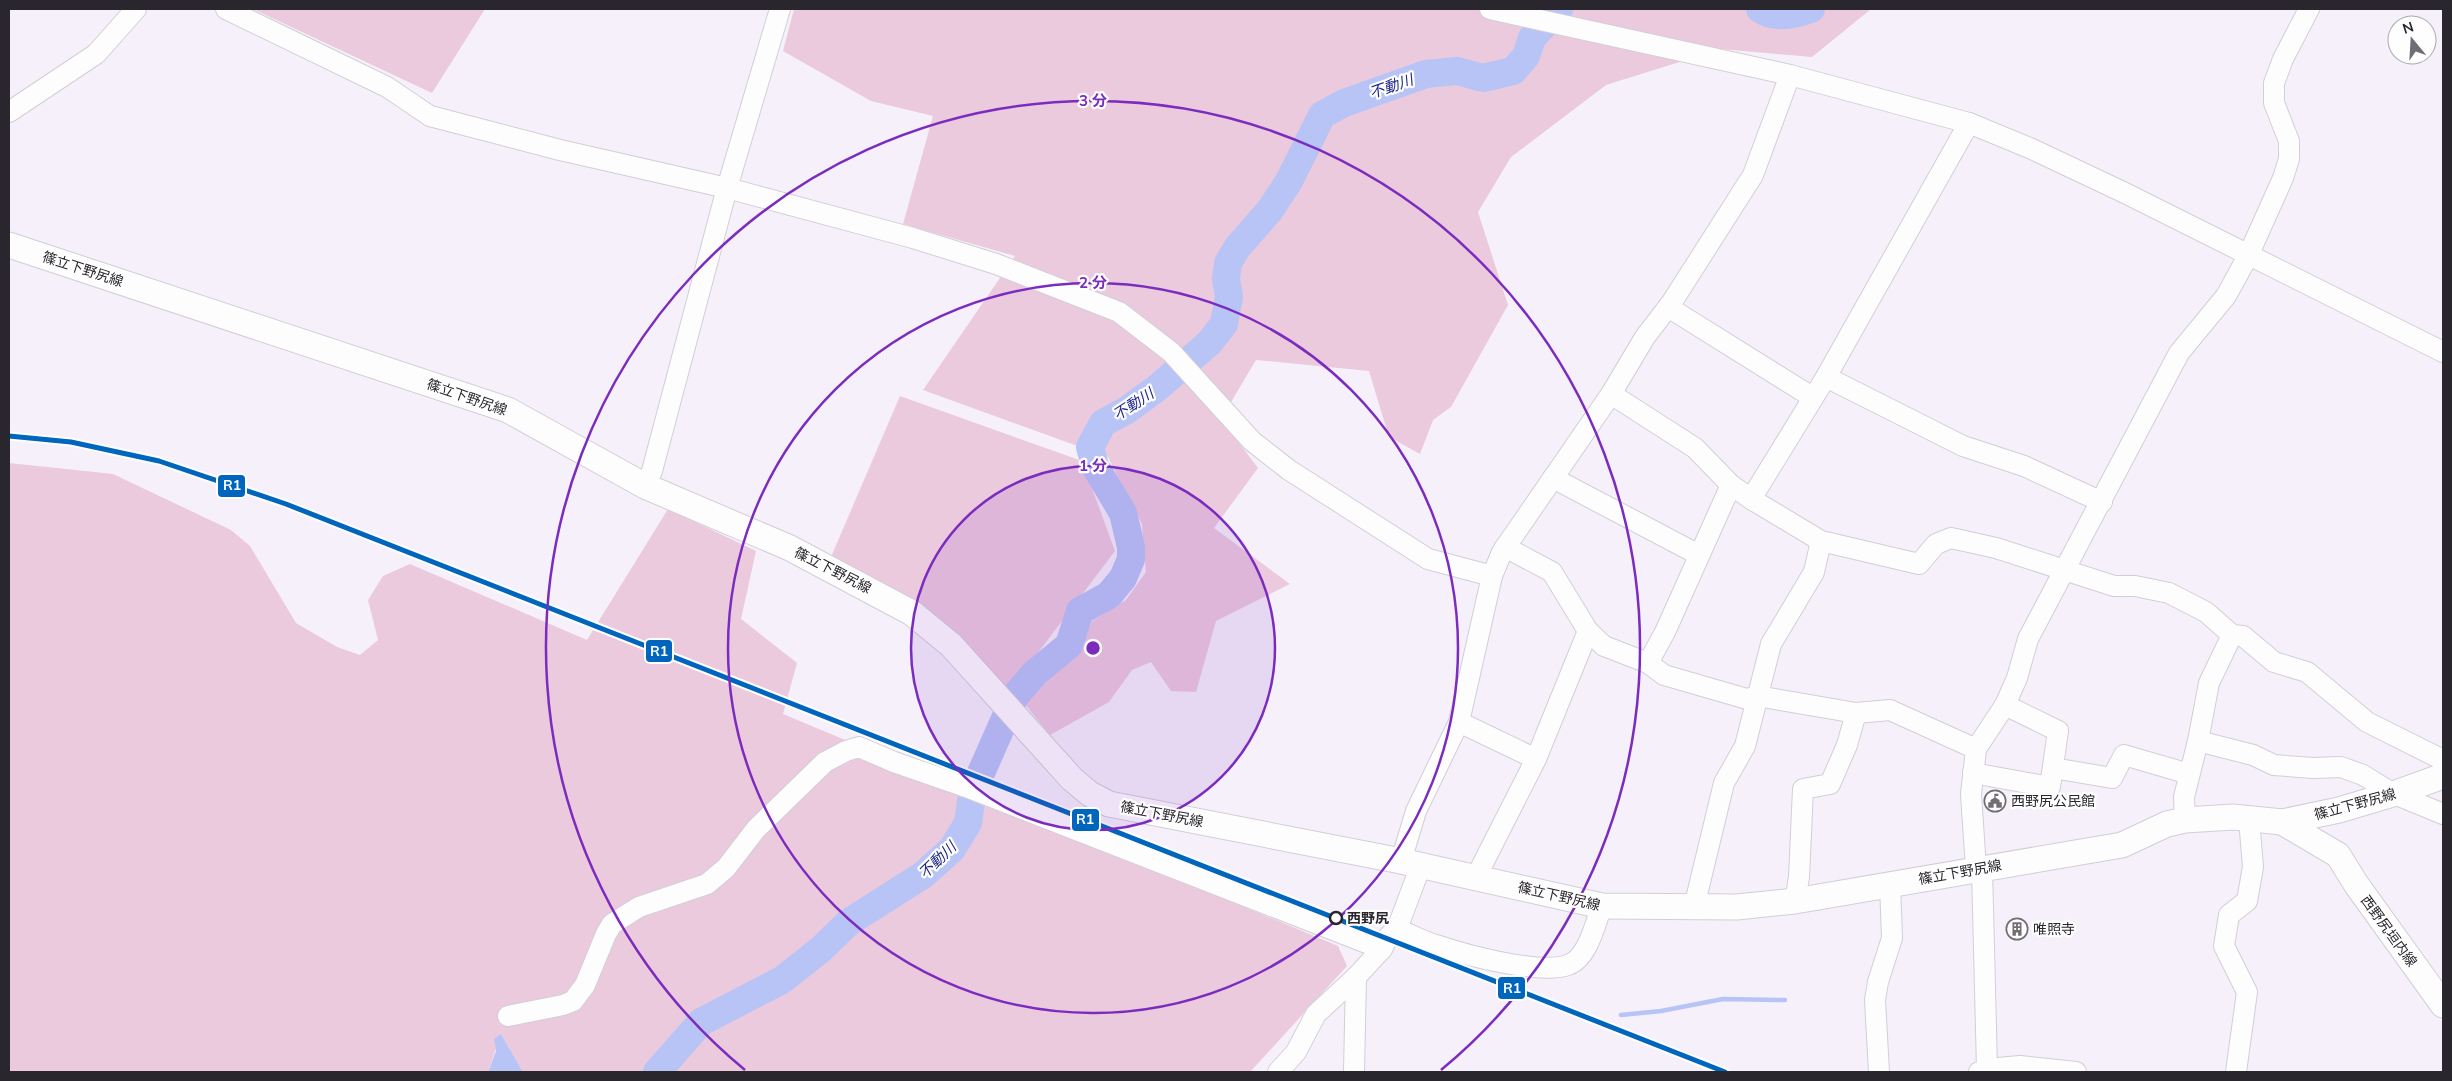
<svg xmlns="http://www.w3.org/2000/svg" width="2452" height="1081" font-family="Mulish,'Noto Sans JP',sans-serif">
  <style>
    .green { fill: #ebcadd }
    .water { fill: #b8c4f6 }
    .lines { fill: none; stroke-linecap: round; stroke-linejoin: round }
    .stream { stroke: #b8c4f6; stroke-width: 4.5 }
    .river { stroke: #b8c4f6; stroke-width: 28 }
    .minor-casing { stroke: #d2ced7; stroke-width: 22 }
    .major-casing { stroke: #d2ced7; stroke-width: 27 }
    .minor { stroke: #fefdfe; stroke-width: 20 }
    .major { stroke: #fefdfe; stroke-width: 25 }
    .rail-1-casing { stroke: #fefefe; stroke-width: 9 }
    .rail-1 { stroke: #0065bd; stroke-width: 5 }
    .ring { fill: none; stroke: #7b2cbf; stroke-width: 2.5 }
    .stop-dot { fill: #fefefe; stroke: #2a262d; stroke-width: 2.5 }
    .labels { text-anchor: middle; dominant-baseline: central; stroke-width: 4.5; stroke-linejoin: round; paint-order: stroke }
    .street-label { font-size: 14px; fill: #2a262d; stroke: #fefefe }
    .poi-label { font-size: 14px; fill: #2a262d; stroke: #fefefe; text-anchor: start }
    .stop-label { font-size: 14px; font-weight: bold; fill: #2a262d; stroke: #fefefe; text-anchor: start }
    .water-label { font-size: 15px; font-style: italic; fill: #212988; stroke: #fefefe }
    .centre { fill: #7b2cbf; stroke: #fefefe; stroke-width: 2.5 }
    .ring-label { font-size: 15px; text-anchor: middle; font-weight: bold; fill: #7b2cbf; stroke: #fefefe; stroke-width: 4.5; stroke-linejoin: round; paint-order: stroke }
    .line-badge { stroke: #fefefe; stroke-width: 2 }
    .badge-label { font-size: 14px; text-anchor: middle; font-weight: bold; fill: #fff }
  </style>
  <rect width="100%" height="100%" fill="#f5f0fa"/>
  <g class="green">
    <polygon points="253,9 485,9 432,93"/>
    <polygon points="794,9 1871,9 1812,57 1721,49 1606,85 1511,157 1478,212 1508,305 1451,407 1433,420 1420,454 1389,437 1369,371 1256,360 1221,419 1258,468 1214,528 1290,584 1216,621 1196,692 1171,691 1151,662 1132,670 1109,702 1050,735 1024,703 1042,678 1079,652 1092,621 1126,600 1146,572 1142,524 1108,457 923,390 1015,256 903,224 933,116 871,101 783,51"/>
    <polygon points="900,396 1082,461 1115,551 1006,695 831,557"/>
    <polygon points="9,463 113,474 231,530 250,546 296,623 337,647 360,655 378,640 368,600 383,576 410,564 587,640 668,509 756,551 741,619 797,663 783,714 1338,946 1347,966 1250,1072 523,1072 501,1034 488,1072 9,1072"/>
  </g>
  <polygon class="water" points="501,1034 523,1072 488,1072 496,1051 494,1039"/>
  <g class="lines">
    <polyline class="stream" points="1621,1015 1661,1011 1723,999 1785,1000"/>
    <g class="river">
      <path d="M1760,9C1775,20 1795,15 1811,9"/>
      <polyline points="657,1072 701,1022 782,980 820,950 849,922 923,875 952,849 968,823 971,801 981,773 1015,696 1035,673 1069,645 1080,611 1109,595 1123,578 1131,559 1131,547 1123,513 1095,466 1090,447 1103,423 1127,410 1157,388 1209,343 1224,324 1229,297 1226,279 1228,263 1237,248 1270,210 1289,181 1322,115 1344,103 1426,74 1457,71 1483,78 1513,71 1526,56 1532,38 1559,9"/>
    </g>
    <g class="minor-casing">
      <g id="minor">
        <polyline points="226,9 387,87 430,116 560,150 727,188 913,238 996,264 1119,312 1171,352 1252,441 1289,470 1428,559 1492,576"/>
        <polyline points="1490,9 1790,75 1969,123 2032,149 2125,193 2443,352"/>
        <polyline points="9,112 96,54 136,9"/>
        <polyline points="1668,307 1812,397"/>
        <polyline points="1826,377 1963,446 2024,466 2102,502"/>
        <polyline points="1611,394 1645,337 1672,302 1753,175 1790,75"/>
        <polyline points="1553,478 1699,555"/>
        <polyline points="645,486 652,471 727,188 780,9"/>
        <polyline points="1751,499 1826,377 1969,123"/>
        <polyline points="1505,547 1552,572 1588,631"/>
        <polyline points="2232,635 2243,636 2274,662 2307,672 2367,722 2443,760"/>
        <polyline points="1648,663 1664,675 1747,699 1757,696 1856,713 1890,710 1976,749"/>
        <polyline points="1459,722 1536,759 1588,631 1604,646 1648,663 1665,632 1731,485"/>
        <polyline points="2053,768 2112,778 2124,755 2189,774"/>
        <polyline points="1973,773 2050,787 2058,731 2005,705"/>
        <polyline points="2185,820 2184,797 2198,741"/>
        <polyline points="1401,861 1416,811 1459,722 1492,576 1502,552 1611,394 1695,448 1731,485 1751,499 1821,541 1919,564 1936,544 1951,538 1996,548 2114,586 2135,586 2169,593 2206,612 2232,635 2209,683 2198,741 2253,755 2274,765 2313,768 2341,767 2363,775 2392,793 2443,814"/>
        <polyline points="1976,869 1971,794 1976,749 2005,705 2017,678 2028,639 2179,353 2226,296 2248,256 2283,178 2289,159 2289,141 2274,103 2274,83 2283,59 2309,9"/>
        <polyline points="1476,877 1536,759"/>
        <polyline points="1795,901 1799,877 1803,789 1830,784 1847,745 1856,713"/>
        <polyline points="1694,907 1724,783 1745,746 1771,644 1814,572 1821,541"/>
        <path d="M1397,929C1410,934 1422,941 1436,945C1465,955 1540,975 1568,965C1588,958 1595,924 1602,906"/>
        <polyline points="508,1016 563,1005 573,1001 585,985 606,934 612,924 639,907 707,884 726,868 756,829 825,762 846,751 859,747 894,762 966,787 1382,949"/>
        <polyline points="1987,1069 2020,1066 2076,1072"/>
        <polyline points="1278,1072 1296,1052 1316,1014 1356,977 1382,949 1388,937 1397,929 1421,865"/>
        <polyline points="1354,1072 1356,977"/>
        <polyline points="1879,1072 1875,1000 1878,982 1892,938 1890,884"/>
        <polyline points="1979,1072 1987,1069 1982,868"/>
        <polyline points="2236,1072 2247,992 2224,946 2229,915 2247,901 2253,867 2249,819"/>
      </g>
    </g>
    <g class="major-casing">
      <g id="major">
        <polyline points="9,245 508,410 645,486 790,548 912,613 951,645 1072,779 1090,794 1109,804 1401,861 1602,906 1737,907 1795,901 2122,845 2167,824 2185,820 2233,817 2282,822 2339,810 2396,793 2443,776"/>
        <polyline points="2282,822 2338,855 2356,884 2443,1005"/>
      </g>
    </g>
    <use href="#minor" class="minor"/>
    <use href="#major" class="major"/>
    <g class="rail-1-casing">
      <polyline id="rail-1" points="9,436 71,442 159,461 286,504 1725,1072"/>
    </g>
    <use href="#rail-1" class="rail-1"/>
  </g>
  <circle cx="1093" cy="648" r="182" fill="#7b2cbf" fill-opacity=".12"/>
  <g class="ring">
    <circle cx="1093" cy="648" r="182"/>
    <circle cx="1093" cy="648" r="365"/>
    <path d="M745 1070A547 547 0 1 1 1441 1070"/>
  </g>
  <defs>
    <g id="civic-ring" transform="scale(1.125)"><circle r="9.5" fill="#fefefe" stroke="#716d75" stroke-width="1.5"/><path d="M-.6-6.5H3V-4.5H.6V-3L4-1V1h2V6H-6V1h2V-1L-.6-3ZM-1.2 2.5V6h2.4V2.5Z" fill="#716d75"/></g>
    <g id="building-ring" transform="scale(1.125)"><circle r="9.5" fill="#fefefe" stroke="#716d75" stroke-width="1.5"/><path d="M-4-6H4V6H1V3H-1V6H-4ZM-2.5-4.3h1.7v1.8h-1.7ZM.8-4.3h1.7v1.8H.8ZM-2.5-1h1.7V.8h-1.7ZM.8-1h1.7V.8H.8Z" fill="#716d75"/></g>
  </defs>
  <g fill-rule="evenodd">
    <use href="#civic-ring" x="1995" y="801"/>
    <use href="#building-ring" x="2017" y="929"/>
  </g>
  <circle class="stop-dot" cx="1336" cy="918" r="6"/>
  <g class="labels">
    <g class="street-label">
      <text transform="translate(83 269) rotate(18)">篠立下野尻線</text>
      <text transform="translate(467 397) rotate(19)">篠立下野尻線</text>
      <text transform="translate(833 570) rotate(27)">篠立下野尻線</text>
      <text transform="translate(2355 804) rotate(-15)">篠立下野尻線</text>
      <text transform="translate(1162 814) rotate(11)">篠立下野尻線</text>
      <text transform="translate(1960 872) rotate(-10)">篠立下野尻線</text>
      <text transform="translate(1559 896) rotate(13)">篠立下野尻線</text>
      <text transform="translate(2389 931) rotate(54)">西野尻垣内線</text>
    </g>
    <g class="poi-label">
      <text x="2011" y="801">西野尻公民館</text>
      <text x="2033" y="929">唯照寺</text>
    </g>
    <g class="stop-label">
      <text x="1347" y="918">西野尻</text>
    </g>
    <g class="water-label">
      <text transform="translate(1391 86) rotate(-19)">不動川</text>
      <text transform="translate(1133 404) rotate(-33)">不動川</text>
      <text transform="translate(937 860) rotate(-44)">不動川</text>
    </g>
  </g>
  <circle cx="1093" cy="648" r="8" class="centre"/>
  <g class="ring-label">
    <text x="1093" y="106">3 分</text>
    <text x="1093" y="288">2 分</text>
    <text x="1093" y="471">1 分</text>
  </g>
  <g class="line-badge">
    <rect x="217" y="474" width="29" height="24" rx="5" fill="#0065bd"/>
    <rect x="645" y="639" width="28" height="24" rx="5" fill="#0065bd"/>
    <rect x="1071" y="808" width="29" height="24" rx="5" fill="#0065bd"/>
    <rect x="1497" y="976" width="29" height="24" rx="5" fill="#0065bd"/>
  </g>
  <g class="badge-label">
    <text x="232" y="490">R1</text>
    <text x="659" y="656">R1</text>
    <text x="1085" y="824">R1</text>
    <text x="1512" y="993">R1</text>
  </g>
  <rect width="2452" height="1081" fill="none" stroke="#2a262d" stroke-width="20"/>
  <g transform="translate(2412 40) rotate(342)"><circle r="24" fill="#fefefe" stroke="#a9a8aa"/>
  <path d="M0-4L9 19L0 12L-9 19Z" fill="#716d75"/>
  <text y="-8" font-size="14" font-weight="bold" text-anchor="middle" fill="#2a262d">N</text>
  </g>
</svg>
